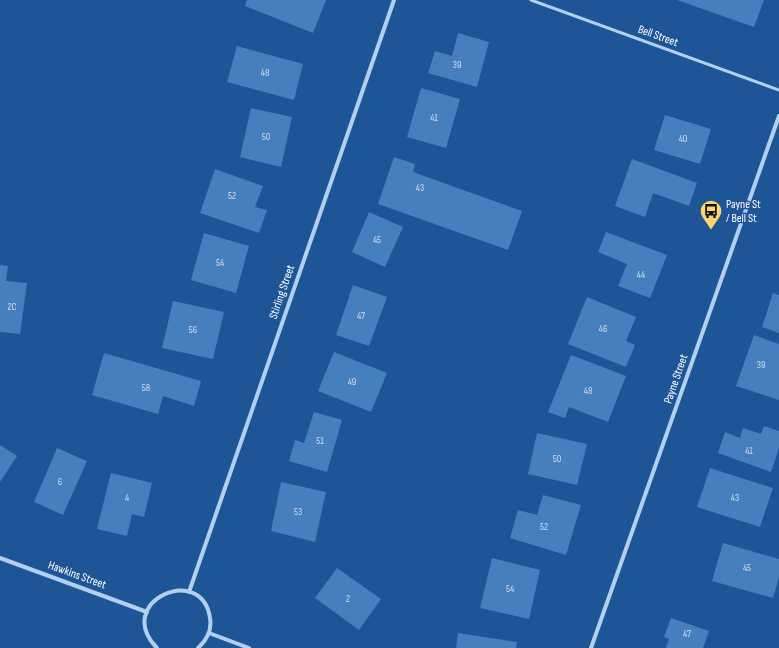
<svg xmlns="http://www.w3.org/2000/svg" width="779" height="648" font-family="'Sofia Sans Condensed',sans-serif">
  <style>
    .building { fill: #467fbd }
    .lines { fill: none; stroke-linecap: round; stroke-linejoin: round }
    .service { stroke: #b2cfef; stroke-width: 3 }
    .minor { stroke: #b2cfef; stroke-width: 4 }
    .labels { text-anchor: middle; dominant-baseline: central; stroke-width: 3; stroke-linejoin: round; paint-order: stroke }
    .number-label { font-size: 10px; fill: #d1dfee }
    .street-label { font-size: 12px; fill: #fff; stroke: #1e5597 }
    .poi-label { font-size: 12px; fill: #fff; stroke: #1e5597; text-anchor: start }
  </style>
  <rect width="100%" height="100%" fill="#1e5597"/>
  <g class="building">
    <polygon points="247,0 326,0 313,33 245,6"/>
    <polygon points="677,0 764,0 754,27"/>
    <polygon points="458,33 489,42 477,87 428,73 435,51 452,56"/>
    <polygon points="237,46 303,64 294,100 227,82"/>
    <polygon points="421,88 460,99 446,148 407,137"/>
    <polygon points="251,108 292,117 281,167 240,157"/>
    <polygon points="665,115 711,129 700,164 654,150"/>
    <polygon points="394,157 415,164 413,172 522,211 508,250 378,204"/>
    <polygon points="632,159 697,183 689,206 653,193 645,217 615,206"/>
    <polygon points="215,169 263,186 255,207 267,210 259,233 200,213"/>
    <polygon points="369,212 403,227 385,267 352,252"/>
    <polygon points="606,232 667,255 650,298 618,286 627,264 598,252"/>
    <polygon points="204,233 249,246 236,293 191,280"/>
    <polygon points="0,265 8,266 6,281 27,283 20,334 0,332"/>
    <polygon points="353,285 387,297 369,346 336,335"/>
    <polygon points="773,293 779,295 779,333 762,327"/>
    <polygon points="587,297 636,317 626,341 635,345 626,367 568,344"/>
    <polygon points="173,301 224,312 213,359 162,348"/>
    <polygon points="754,335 779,344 779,400 736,386"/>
    <polygon points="334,352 387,373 371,412 318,391"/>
    <polygon points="104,353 201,381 194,406 163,396 158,414 92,395"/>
    <polygon points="571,355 626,376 608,422 569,407 565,418 548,412"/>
    <polygon points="314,412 342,420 327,472 289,461 295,440 304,443"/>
    <polygon points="764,426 779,431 779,448 771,472 718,453 725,432 740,438 743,428 761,434"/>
    <polygon points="537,433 587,444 577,485 528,474"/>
    <polygon points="0,445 17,456 0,482"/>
    <polygon points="57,448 87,461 63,515 34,502"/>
    <polygon points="710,468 773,488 760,527 697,507"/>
    <polygon points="111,473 152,483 144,517 132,514 127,536 97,529"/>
    <polygon points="281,482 326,492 315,542 271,531"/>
    <polygon points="543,495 581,505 566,555 510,538 518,510 537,515"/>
    <polygon points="723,543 779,559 779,577 773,598 712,581"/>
    <polygon points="492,558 540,570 529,619 480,608"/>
    <polygon points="337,568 381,599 359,630 315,598"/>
    <polygon points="671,618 709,631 703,648 666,648 669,639 664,637"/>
    <polygon points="458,633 517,642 516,648 456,648"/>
  </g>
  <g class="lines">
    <polyline class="service" points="531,0 779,90"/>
    <g class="minor">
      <polyline points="0,558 147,612"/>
      <polyline points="189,592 394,0"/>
      <polyline points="209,633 249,648"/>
      <path d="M157,648C112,602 202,562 210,618C212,630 207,640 198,648"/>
      <polyline points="591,648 779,116"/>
    </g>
  </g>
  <defs>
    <g id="bus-pin" transform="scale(1.15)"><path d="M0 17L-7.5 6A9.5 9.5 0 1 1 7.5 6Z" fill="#fed271" stroke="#1e5597"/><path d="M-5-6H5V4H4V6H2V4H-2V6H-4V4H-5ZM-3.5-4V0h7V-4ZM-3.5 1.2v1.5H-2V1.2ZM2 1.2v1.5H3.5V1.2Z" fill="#111"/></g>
  </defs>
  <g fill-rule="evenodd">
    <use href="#bus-pin" x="711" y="211"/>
  </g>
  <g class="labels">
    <g class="number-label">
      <text x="457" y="65">39</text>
      <text x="265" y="73">48</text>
      <text x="434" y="118">41</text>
      <text x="266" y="137">50</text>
      <text x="683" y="139">40</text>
      <text x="420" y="188">43</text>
      <text x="232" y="196">52</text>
      <text x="377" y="240">45</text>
      <text x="220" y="263">54</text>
      <text x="641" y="275">44</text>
      <text x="12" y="307">2C</text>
      <text x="361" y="316">47</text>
      <text x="603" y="329">46</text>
      <text x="193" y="330">56</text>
      <text x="761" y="365">39</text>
      <text x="352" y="382">49</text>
      <text x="146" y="388">58</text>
      <text x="588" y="391">48</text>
      <text x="320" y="441">51</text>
      <text x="749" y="451">41</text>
      <text x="557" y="459">50</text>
      <text x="60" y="482">6</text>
      <text x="127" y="498">4</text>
      <text x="735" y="498">43</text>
      <text x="298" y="512">53</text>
      <text x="544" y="527">52</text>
      <text x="747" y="568">45</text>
      <text x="510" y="589">54</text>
      <text x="348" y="599">2</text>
      <text x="687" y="634">47</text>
    </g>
    <g class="street-label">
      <text transform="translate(658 36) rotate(20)">Bell Street</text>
      <text transform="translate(282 292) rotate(-71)">Stirling Street</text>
      <text transform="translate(676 379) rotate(-71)">Payne Street</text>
      <text transform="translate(77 575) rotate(20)">Hawkins Street</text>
    </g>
    <g class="poi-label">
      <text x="726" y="204">Payne St<tspan x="726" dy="14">/ Bell St</tspan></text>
    </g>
  </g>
</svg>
